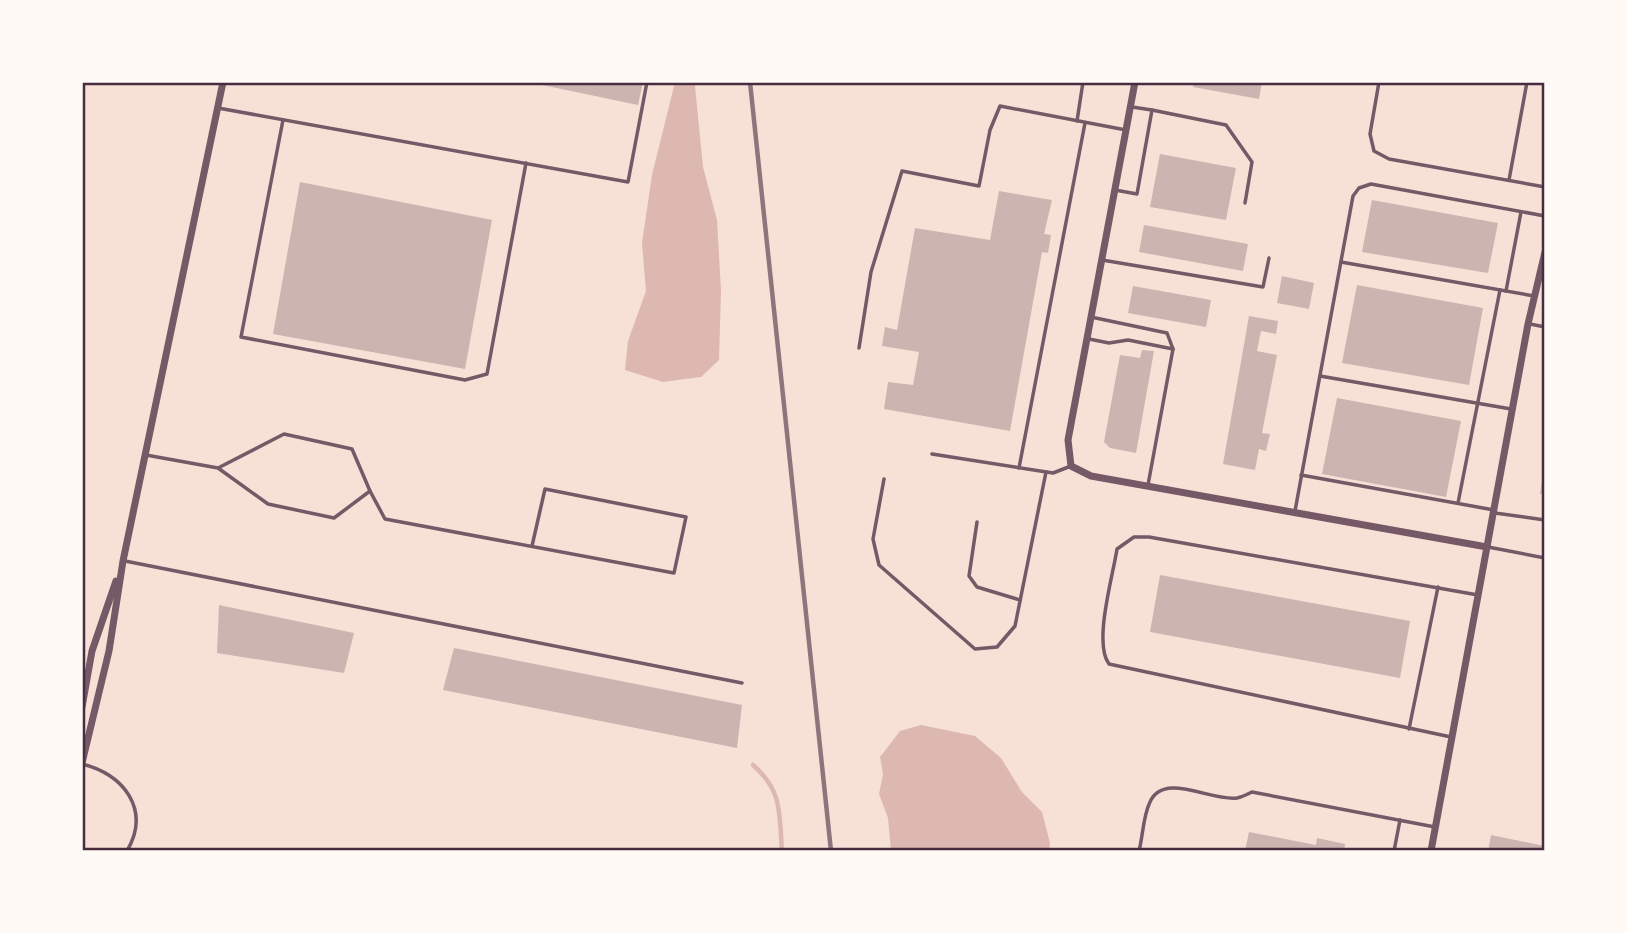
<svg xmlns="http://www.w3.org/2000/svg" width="1627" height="933" font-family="Overpass,sans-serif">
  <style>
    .water { fill: #dcb8b0 }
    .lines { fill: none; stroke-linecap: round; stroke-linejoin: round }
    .stream { stroke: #dcb8b0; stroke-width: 4.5 }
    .building { fill: #ccb4b1 }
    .service { stroke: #755966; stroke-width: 3.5 }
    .minor { stroke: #755966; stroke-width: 7 }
    .rail { stroke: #8f747c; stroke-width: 4.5 }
    .neatline { fill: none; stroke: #4a2c40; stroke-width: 2.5 }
  </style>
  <rect width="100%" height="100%" fill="#f7e1d7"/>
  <g class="water">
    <polygon points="675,82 693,82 695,86 703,167 717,220 721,290 719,360 701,377 663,382 625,370 628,341 646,291 642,243 652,175"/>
    <polygon points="921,725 975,736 1001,758 1022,792 1042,812 1050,843 1049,851 891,851 888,818 879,794 883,774 880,757 900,731"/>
  </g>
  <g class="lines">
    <path class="stream" d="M753,765C783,791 779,814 782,851"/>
  </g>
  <g class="building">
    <polygon points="528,82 643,82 638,105"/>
    <polygon points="1194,82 1262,82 1259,99 1193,87"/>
    <polygon points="1160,154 1236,168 1226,220 1150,207"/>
    <polygon points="300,182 492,220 465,369 273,334"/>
    <polygon points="999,191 1052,200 1044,234 1051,235 1048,253 1042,252 1010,431 884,409 888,382 913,385 919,352 882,346 885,327 897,330 915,228 990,240"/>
    <polygon points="1372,200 1498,223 1488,273 1362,252"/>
    <polygon points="1144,225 1248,244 1243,271 1139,252"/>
    <polygon points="1282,276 1314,283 1309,309 1277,303"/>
    <polygon points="1357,285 1483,308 1469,385 1342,363"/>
    <polygon points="1133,286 1211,300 1206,327 1128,313"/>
    <polygon points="1249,316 1278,321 1276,334 1261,331 1257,351 1277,355 1262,433 1270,434 1266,451 1259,449 1255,470 1223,464"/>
    <polygon points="1142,350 1154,351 1136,453 1110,448 1104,442 1120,355 1140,358"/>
    <polygon points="1337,398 1461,421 1446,497 1322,474"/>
    <polygon points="1543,474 1545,474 1545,494 1540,494"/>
    <polygon points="1160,575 1410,621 1400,678 1150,632"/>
    <polygon points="219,605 354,633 344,673 217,653"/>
    <polygon points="454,648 742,705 737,748 443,690"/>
    <polygon points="1249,832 1316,845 1317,838 1345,844 1344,851 1245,851"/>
    <polygon points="1491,835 1545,846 1545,851 1488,851"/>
  </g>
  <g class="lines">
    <g class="service">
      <polyline points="1379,82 1370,134 1374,151 1389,159 1545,187"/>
      <polyline points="218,108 628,182 647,82"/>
      <polyline points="1152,110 1226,125 1252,162 1245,203"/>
      <polyline points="283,120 241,337 465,380 487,374 526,163"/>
      <polyline points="1077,121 1083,82"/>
      <polyline points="1509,180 1527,82"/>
      <polyline points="1115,190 1137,194 1152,110 1132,107"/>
      <polyline points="1102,260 1263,287 1269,258"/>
      <polyline points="1341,262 1534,296"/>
      <polyline points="1506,291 1521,212"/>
      <polyline points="1091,317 1167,333 1173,349 1148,485"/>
      <polyline points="1530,324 1545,327"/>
      <polyline points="1089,339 1109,343 1128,340 1173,349"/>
      <polyline points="859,348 871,272 902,171 979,186 990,130 1000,106 1126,130"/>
      <polyline points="1320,376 1511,409"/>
      <polyline points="932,454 1053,473 1071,466"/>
      <polyline points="146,455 218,468 284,434 352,449 370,491 334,518 268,504 218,468"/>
      <polyline points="1019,468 1085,123"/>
      <polyline points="1301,475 1494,510"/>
      <polyline points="884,479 873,539 879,565 975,649 997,647 1015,626 1046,472"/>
      <polyline points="370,491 385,519 674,573 686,517 545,489 532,546"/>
      <polyline points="1458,503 1500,290"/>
      <polyline points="1295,511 1353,196 1359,188 1371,184 1545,216"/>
      <polyline points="1495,513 1545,520"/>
      <polyline points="977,522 969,576 977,587 1020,600"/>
      <polyline points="1488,547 1545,558"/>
      <polyline points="125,561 742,683"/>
      <polyline points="1409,729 1438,587"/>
      <path d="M1451,737L1109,664C1093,643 1113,576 1117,549L1134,537H1149L1478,595"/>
      <path d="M82,764C124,774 151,810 127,851"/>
      <path d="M1139,851C1143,836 1143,816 1150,802C1164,771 1212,802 1237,798C1242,797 1248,794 1252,792L1435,827"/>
      <polyline points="1394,851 1400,820"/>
    </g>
    <g class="minor">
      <polyline points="1135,82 1068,440 1071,466 1091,476 1487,547"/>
      <polyline points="82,707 92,651 116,581"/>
      <polyline points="82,763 109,651 123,561 223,82"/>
      <polyline points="1431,851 1528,324 1545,252"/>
    </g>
    <polyline class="rail" points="750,82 831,851"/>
  </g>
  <rect width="1627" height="933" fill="none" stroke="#fffaf5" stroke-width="168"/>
  <rect x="84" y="84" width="1459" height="765" class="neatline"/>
</svg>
